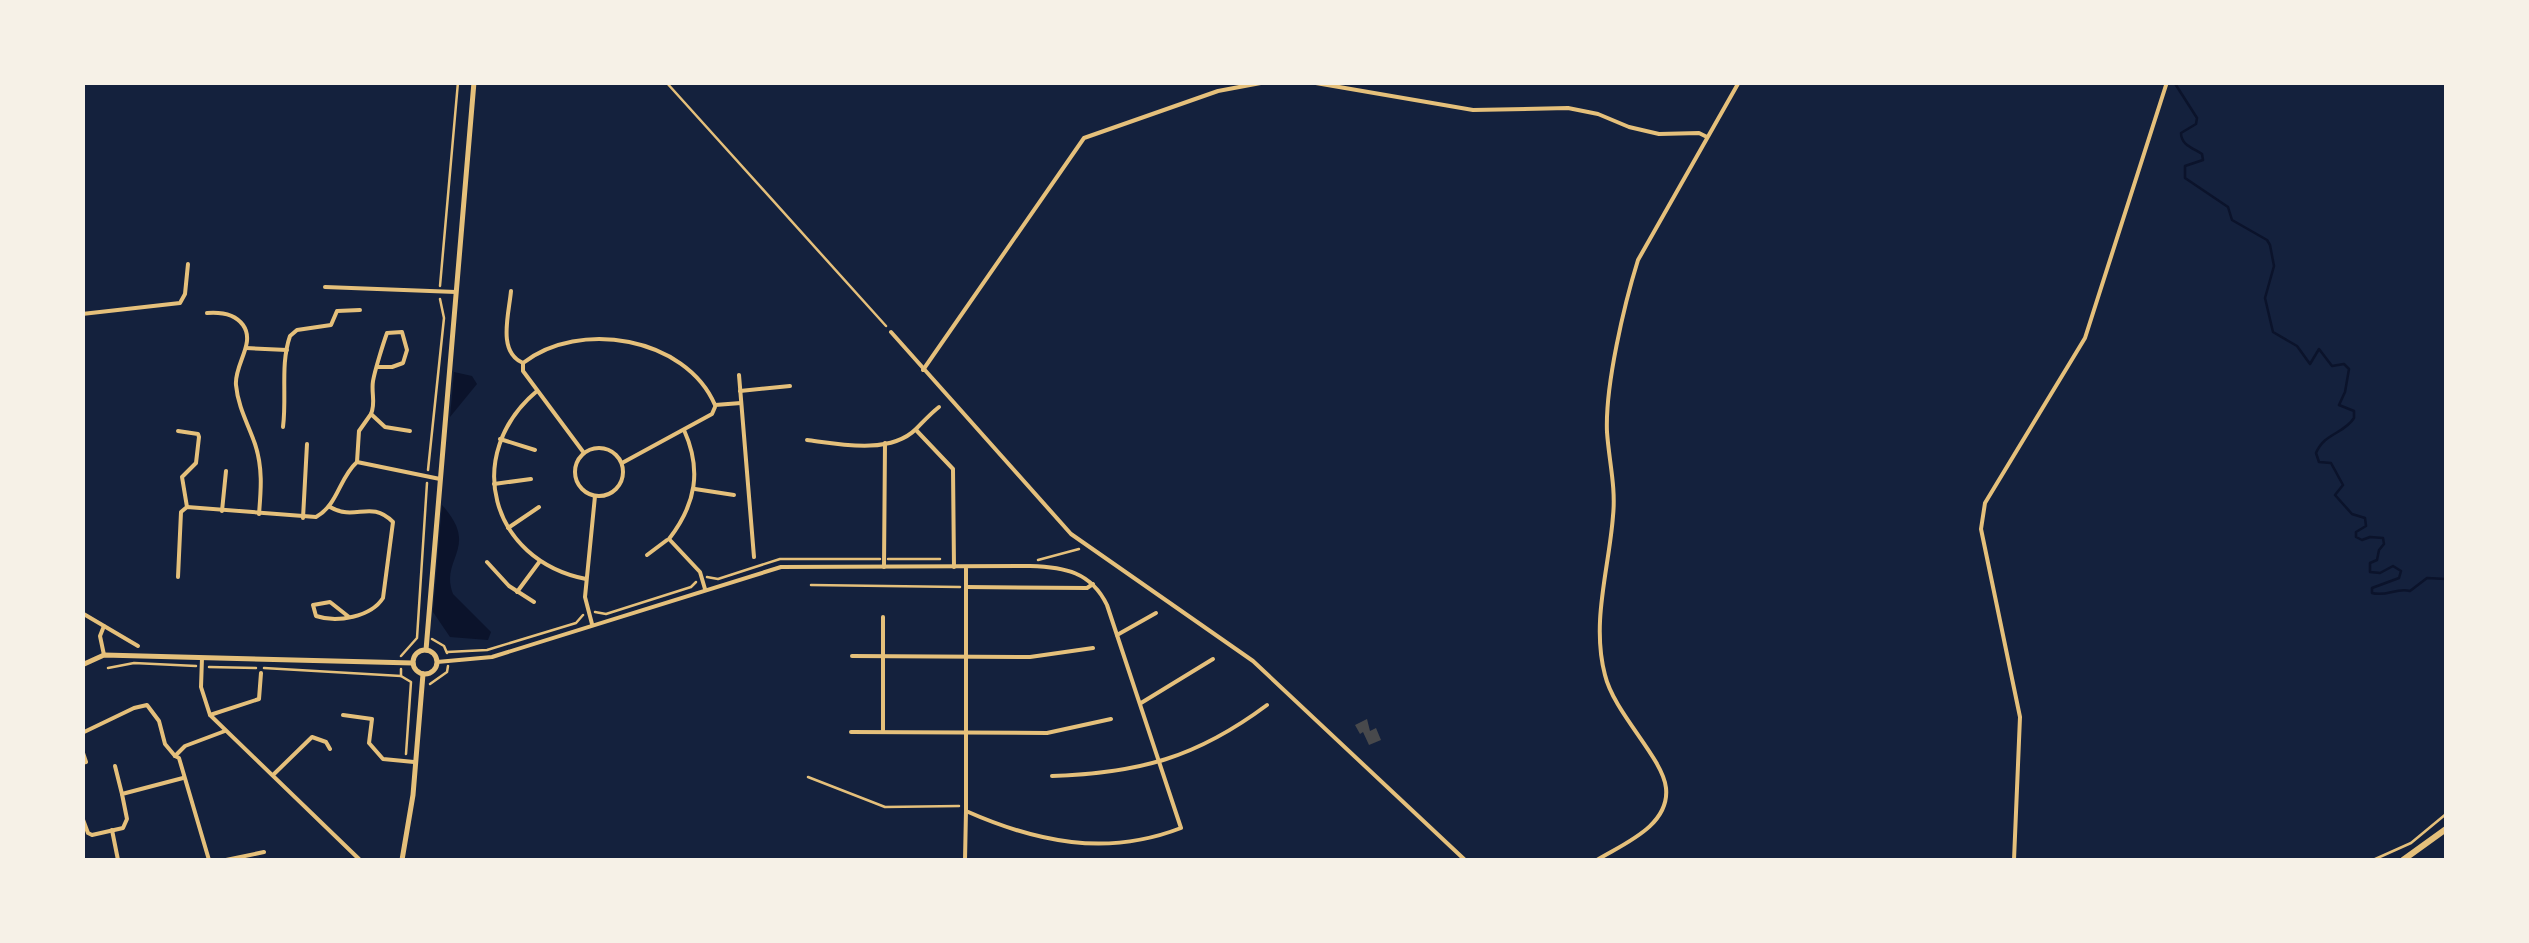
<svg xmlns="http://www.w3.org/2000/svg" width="2529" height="943" font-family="Cabin,sans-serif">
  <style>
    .water { fill: #0b132b }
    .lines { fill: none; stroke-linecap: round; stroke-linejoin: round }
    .stream { stroke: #0b132b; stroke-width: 2.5 }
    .building { fill: #48494c }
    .path { stroke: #e5c07b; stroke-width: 2.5 }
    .minor { stroke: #e5c07b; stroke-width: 4 }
    .tertiary { stroke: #e5c07b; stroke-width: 5 }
    .secondary { stroke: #e5c07b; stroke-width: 6 }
  </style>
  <rect width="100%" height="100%" fill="#14213d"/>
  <g class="water">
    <polygon points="454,372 472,376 477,384 450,417"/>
    <path d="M442,505C481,548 439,558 453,594L491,632L488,640L450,637L433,612Z"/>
  </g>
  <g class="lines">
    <path class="stream" d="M2174,82L2197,118L2196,124L2181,133C2181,145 2193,148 2202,154L2203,160L2185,166V178L2228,207L2232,220L2267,240L2270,245L2274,266L2265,298L2273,332L2297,346L2310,364L2319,349L2332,366L2344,364L2349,369L2345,392L2339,405L2354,411V418C2344,434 2324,433 2316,453L2319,462L2331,463L2343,485L2335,495L2352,514L2365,518L2366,526L2356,532V537L2362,540L2370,537L2383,538L2384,544L2379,550L2377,560L2370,563V572L2380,573L2393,566L2401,571L2399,578L2372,588V593C2387,597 2397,587 2410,591L2427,578L2446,579"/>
  </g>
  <polygon class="building" points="1367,719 1370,731 1376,728 1381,740 1369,745 1363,732 1360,734 1355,725"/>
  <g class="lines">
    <g class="path">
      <polyline points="666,82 886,326"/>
      <polyline points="440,286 458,82"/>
      <polyline points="428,470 444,318 440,299"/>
      <polyline points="888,559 940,559"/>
      <polyline points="1038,560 1079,549"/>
      <polyline points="707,577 718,579 780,559 880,559"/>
      <polyline points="811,585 960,587"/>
      <polyline points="595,612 606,614 691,587 696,582"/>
      <polyline points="432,639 444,646 447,653"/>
      <polyline points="447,652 487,650 576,623 583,615"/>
      <polyline points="401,656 417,638 427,483"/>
      <polyline points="209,667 256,668"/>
      <polyline points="108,668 134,663 196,666"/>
      <polyline points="264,668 401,676"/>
      <polyline points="401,669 401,676 411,682 406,754"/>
      <polyline points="430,684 447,672 448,666"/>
      <polyline points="808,777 885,807 959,806"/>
      <polyline points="2373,860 2411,843 2446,814"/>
    </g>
    <g class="minor">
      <polyline points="1310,82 1473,110 1568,108 1598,114 1629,127 1659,134 1699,133 1707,137"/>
      <polyline points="325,287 456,292"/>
      <path d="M511,291C509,314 497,352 523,363"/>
      <path d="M207,313C220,312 235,314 243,325C256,343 234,365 236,385C238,407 248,424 255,444C263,468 261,490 259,514"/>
      <polyline points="82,314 180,303 185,294 188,264"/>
      <polyline points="891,332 1071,534 1253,661 1465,860"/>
      <polyline points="246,348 287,350"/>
      <polyline points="923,370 1084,138 1218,91 1266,82"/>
      <polyline points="739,375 754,557"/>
      <path d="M537,391C462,454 490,560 586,579"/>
      <polyline points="740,391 790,386"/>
      <path d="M371,414C376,402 371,394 373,381C375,370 383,344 387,333L402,332L407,350L403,363L392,367H378"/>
      <path d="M283,427C287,396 280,365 290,336L297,330L331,325L337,311L360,310"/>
      <path d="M684,430C702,470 696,504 669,539L700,572L705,589"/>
      <polyline points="916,430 953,469 954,567"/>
      <polyline points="178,431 198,434 199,437 196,463 182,477 187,507"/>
      <polyline points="500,439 535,450"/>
      <path d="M807,440C838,444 890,455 916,429C923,422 930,414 939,407"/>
      <circle cx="599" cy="472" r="24"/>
      <path d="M584,453L523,371V363C579,319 686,337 715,405L741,403"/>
      <polyline points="357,462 359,431 371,414 385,427 410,431"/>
      <polyline points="622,463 712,414 715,407"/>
      <polyline points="494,484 531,479"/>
      <polyline points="695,489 734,495"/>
      <path d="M330,507C356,522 370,499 393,522L383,598C371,617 337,623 316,616L313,605L330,602L349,617"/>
      <polyline points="222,511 226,471"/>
      <polyline points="303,518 307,444"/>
      <polyline points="508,528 539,507"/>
      <polyline points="647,555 667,540"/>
      <polyline points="487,562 509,586 534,602"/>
      <polyline points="884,567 885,443"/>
      <path d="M178,577L181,512L187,507L316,517C338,505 339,478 357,462L440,479"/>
      <polyline points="966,587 1087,588 1093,584"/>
      <polyline points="517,592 540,561"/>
      <polyline points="82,613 138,646"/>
      <polyline points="883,617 883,732"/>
      <polyline points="592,624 585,597 595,496"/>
      <polyline points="104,626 100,636 104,655"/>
      <polyline points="1117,635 1156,613"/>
      <polyline points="852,656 1030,657 1093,648"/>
      <polyline points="202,658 201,687 210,715 360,860"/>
      <path d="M437,662L492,657L781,567L1030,566C1065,567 1091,572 1107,605L1181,828C1106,857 1036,842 966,811V567"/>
      <polyline points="1141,703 1213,659"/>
      <polyline points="210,715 259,699 261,673"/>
      <polyline points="343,715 372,719 369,743 383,759 414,762"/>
      <polyline points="851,732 1047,733 1111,719"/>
      <polyline points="82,733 134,708 147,705 159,721 165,744 175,756"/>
      <polyline points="82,750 86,762 82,763"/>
      <polyline points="115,766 122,794"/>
      <polyline points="274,774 312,737 326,742 330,749"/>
      <path d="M1052,776C1139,773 1196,758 1267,705"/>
      <polyline points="82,817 88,833 92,835 123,828 127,819 122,794 183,778"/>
      <polyline points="112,830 118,860"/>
      <polyline points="209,860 179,758 175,756 185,746 225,731"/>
      <polyline points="226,860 264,852"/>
      <polyline points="888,860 900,860"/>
      <polyline points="965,860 966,811"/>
      <path d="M1597,860C1623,844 1670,826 1666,788C1663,758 1614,713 1605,675C1591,622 1609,569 1613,516C1616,487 1609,461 1607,432C1605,386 1624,305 1638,260L1739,82"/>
      <polyline points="2014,860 2020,717 1981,529 1985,503 2085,338 2167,82"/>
    </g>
    <g class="tertiary">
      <circle cx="425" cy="662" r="12"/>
      <polyline points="426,650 474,82"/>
      <polyline points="82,665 104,655 413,663"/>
      <polyline points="402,860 413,795 423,674"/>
    </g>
    <polyline class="secondary" points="2403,860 2446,829"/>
  </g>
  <rect width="2529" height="943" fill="none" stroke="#f6f1e7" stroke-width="170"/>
</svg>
